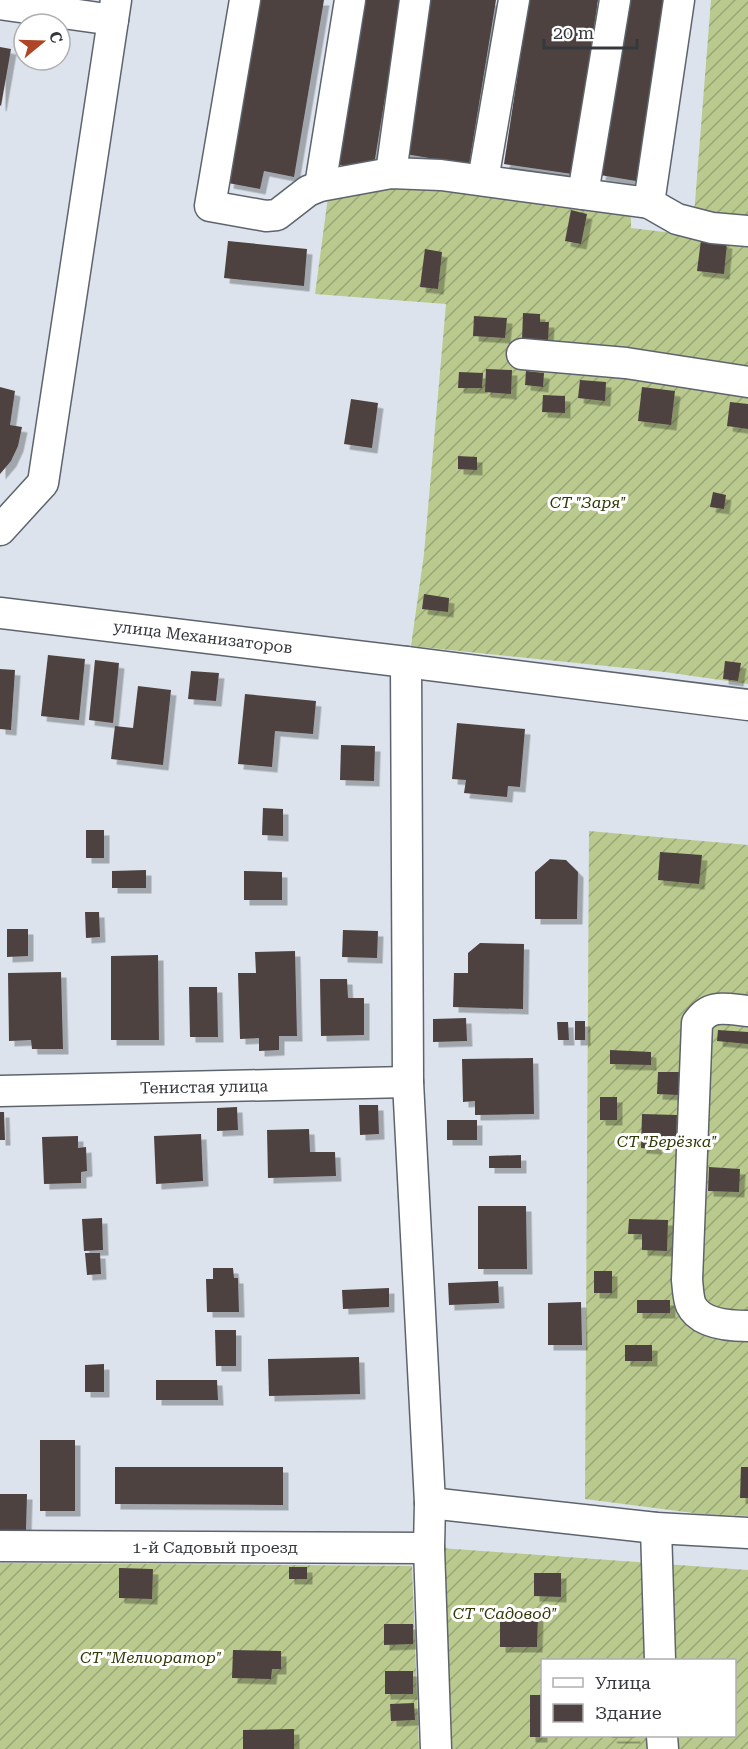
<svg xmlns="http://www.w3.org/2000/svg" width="748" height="1749" font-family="'Roboto Serif',serif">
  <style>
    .garden { fill: url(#garden-furrows); fill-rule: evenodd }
    .building { fill: #4d4241; filter: url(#shadow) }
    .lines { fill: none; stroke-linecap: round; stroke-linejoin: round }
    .minor-casing { stroke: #5e646d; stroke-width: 33 }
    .minor { stroke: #fff; stroke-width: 30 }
    .labels { text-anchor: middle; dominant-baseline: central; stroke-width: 6; stroke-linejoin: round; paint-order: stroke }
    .park-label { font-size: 16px; font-style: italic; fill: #313b07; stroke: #fff }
    .street-label { font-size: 16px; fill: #35383c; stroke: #fff }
  </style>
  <defs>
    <pattern id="garden-furrows" width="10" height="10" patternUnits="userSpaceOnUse" patternTransform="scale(1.5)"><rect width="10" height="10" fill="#baca8e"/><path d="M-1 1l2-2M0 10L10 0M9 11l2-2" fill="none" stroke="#98a575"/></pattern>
    <filter id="shadow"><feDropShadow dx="5.5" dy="5.5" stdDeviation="0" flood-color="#0004"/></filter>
  </defs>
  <rect width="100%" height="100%" fill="#dce3ec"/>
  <g class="garden">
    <polygon points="711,0 748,0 748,221 694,215"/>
    <polygon points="413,182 631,216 631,228 748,242 748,684 665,672 411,646 424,554 446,304 315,294 328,197"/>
    <polygon points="589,831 748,845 748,1516 701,1514 585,1499"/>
    <path d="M441,1548L748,1570V1749H448ZM542,1660H734V1736H542Z"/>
    <polygon points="0,1563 412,1566 419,1749 0,1749"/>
  </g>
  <g class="building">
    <polygon points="259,0 324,0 294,177 264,171 260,189 228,183"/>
    <polygon points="362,0 401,0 373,171 335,164"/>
    <polygon points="425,0 496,0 469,165 400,153"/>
    <polygon points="529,0 598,0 572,174 504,164"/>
    <polygon points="627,0 670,0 642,182 600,175"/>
    <polygon points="0,47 11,49 1,106 0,105"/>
    <polygon points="571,210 587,214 581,244 565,241"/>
    <polygon points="701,240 727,243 724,274 697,271"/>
    <polygon points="228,241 307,249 304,286 224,278"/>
    <polygon points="425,249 442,252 438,289 420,287"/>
    <polygon points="523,313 540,314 540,322 549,322 548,341 522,340"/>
    <polygon points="474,316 507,318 505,338 473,336"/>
    <polygon points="486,369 512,370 511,394 485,392"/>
    <polygon points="526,371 544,373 543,387 525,385"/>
    <polygon points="459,372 483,373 482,388 458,388"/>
    <polygon points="580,380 606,382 605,401 578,398"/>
    <polygon points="0,387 15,391 10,425 22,427 18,446 11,461 0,474"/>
    <polygon points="642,387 675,391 671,425 638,421"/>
    <polygon points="543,395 565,396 565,413 542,412"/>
    <polygon points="351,399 378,403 372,448 344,444"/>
    <polygon points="730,402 748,404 748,429 727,426"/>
    <polygon points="458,456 477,457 477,470 458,469"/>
    <polygon points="713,492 726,495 724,509 710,507"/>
    <polygon points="424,594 449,598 448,612 422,609"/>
    <polygon points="48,655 85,659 79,720 41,716"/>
    <polygon points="95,660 119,663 113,723 89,720"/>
    <polygon points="725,661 741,663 738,681 723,679"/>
    <polygon points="0,669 15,670 11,730 0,729"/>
    <polygon points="191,671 219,673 216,701 188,699"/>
    <polygon points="138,686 171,690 163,765 111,759 115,726 133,728"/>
    <polygon points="245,694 316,701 313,734 275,731 272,767 238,764"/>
    <polygon points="457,723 525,729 520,787 508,786 507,797 464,793 466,780 452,779"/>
    <polygon points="341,745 375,746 374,781 340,780"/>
    <polygon points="263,808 283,809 283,836 262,835"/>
    <rect x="86" y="830" width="18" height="28"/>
    <polygon points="660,852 702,855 699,884 658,880"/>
    <polygon points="550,859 566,860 578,872 577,919 535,919 535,872"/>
    <polygon points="146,870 146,888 112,888 112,871"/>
    <polygon points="244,871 282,872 282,900 244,900"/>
    <polygon points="85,912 99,912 100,937 86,938"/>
    <polygon points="7,929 28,929 28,956 7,957"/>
    <polygon points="343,930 378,931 377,958 342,957"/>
    <polygon points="480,943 524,944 523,1009 453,1007 454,973 468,973 468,953"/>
    <polygon points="295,951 297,1036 279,1036 279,1050 259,1051 259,1038 240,1039 238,973 256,973 255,952"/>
    <polygon points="158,955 159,1040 111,1040 111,956"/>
    <polygon points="61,972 63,1049 32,1049 31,1040 9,1041 8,973"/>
    <polygon points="320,979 347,979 348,998 364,998 364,1035 321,1036"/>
    <polygon points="189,987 217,987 218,1037 190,1037"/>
    <polygon points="466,1018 467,1041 433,1042 433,1019"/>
    <rect x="575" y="1021" width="10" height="19"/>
    <polygon points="557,1022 568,1022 569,1040 558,1040"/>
    <polygon points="718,1030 748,1032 748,1044 717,1041"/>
    <polygon points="610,1050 651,1052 651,1065 610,1064"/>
    <polygon points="533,1058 534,1114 475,1115 475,1101 463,1102 462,1059"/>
    <polygon points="658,1072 679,1072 679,1095 657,1094"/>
    <rect x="600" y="1097" width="17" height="23"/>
    <polygon points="359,1105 378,1105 379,1134 360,1135"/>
    <polygon points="237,1107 238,1130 217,1131 217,1108"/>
    <polygon points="0,1112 4,1112 5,1140 0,1140"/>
    <polygon points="642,1114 677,1115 676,1143 656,1143 656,1149 641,1148"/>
    <rect x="447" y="1120" width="30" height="20"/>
    <polygon points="309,1129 310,1152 335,1152 336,1176 268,1178 267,1130"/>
    <polygon points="201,1134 203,1181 156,1184 154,1136"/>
    <polygon points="78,1136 78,1148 86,1147 87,1171 81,1172 81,1183 44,1184 42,1137"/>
    <polygon points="521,1155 521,1168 489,1168 489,1156"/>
    <polygon points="709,1167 740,1169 739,1192 708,1191"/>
    <polygon points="478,1206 526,1206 527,1269 478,1269"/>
    <polygon points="102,1218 103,1250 84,1251 82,1219"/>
    <polygon points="629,1219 668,1220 667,1251 642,1250 642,1234 628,1234"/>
    <polygon points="85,1253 100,1253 101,1274 87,1275"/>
    <polygon points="213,1268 233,1268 234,1278 238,1278 239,1312 207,1312 206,1279 213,1279"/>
    <rect x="594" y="1271" width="18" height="22"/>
    <polygon points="498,1281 499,1303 449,1305 448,1283"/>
    <polygon points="389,1288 389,1307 343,1309 342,1290"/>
    <rect x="637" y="1300" width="33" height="13"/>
    <polygon points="581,1302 582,1345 548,1345 548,1303"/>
    <polygon points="215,1330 236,1330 236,1366 216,1366"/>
    <rect x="625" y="1345" width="27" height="16"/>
    <polygon points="359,1357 360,1394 269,1396 268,1359"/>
    <polygon points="104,1364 104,1392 85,1392 85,1365"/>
    <polygon points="156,1380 217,1380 218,1400 156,1400"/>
    <rect x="40" y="1440" width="35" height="71"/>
    <polygon points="115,1467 283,1467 283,1505 115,1504"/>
    <polygon points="741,1467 748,1467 748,1498 740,1498"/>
    <polygon points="0,1494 27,1494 26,1530 0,1530"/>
    <rect x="289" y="1567" width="18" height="12"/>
    <polygon points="119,1568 153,1569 152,1599 119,1598"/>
    <polygon points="534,1573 561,1573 561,1597 534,1596"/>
    <polygon points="500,1614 538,1614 537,1647 500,1647"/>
    <polygon points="384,1624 413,1624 413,1644 384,1645"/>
    <polygon points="233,1650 281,1651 281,1669 272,1669 271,1679 232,1678"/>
    <rect x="385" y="1671" width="28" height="23"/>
    <rect x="530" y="1695" width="12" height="42"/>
    <polygon points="414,1703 415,1720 391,1721 390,1704"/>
    <polygon points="294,1729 294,1749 243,1749 243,1730"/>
    <polygon points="611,1736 635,1736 635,1738 612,1738"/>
  </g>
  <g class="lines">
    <g class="minor-casing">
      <g id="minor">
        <polyline points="245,0 210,206 266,216 277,215 308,191 320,186 391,173 441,175 649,203 679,0"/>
        <polyline points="0,4 113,20"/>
        <polyline points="391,173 415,0"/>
        <polyline points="483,180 514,0"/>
        <polyline points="320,186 350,0"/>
        <polyline points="583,194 615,0"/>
        <polyline points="649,203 677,219 712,228 748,231"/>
        <polyline points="522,354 626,363 748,382"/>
        <polyline points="0,530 43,483 116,0"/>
        <polyline points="0,613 406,662 748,705"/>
        <polyline points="406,662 408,1082 430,1503 429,1548 436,1749"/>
        <path d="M748,1011C726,1009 710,1003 697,1023L687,1280C688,1288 688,1298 691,1305C700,1324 730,1326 748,1326"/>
        <polyline points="0,1091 408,1082"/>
        <polyline points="430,1503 656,1528 748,1533"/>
        <polyline points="656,1528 660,1660"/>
        <polyline points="0,1546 429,1548"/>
        <polyline points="662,1736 663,1749"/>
      </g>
    </g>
    <use href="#minor" class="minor"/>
  </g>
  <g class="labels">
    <g class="park-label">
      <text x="588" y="502">СТ "Заря"</text>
      <text x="667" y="1141">СТ "Берёзка"</text>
      <text x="505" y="1613">СТ "Садовод"</text>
      <text x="151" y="1657">СТ "Мелиоратор"</text>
    </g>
    <g class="street-label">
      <text transform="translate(203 637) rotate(7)">улица Механизаторов</text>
      <text transform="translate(204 1087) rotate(-1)">Тенистая улица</text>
      <text x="215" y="1547">1-й Садовый проезд</text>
    </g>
  </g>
  <rect x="541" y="1659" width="195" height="78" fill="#ffffff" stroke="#aeafb1" stroke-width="1.5"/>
  <rect x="553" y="1678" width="30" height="9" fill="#ffffff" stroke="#aeafb1" stroke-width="1.5"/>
  <text x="595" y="1689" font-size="18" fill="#35383c">Улица</text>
  <rect x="553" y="1704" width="30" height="18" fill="#4d4241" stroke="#aeafb1" stroke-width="1.5"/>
  <text x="595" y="1719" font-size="18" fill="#35383c">Здание</text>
  <g transform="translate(42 42) rotate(71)"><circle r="28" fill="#ffffff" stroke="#aeafb1" stroke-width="1.5"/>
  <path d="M0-4.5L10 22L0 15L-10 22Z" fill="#ad4526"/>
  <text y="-9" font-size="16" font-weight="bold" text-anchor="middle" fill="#35383c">С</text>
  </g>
  <path d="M544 39v9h93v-9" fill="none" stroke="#35383c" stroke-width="3"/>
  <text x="553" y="39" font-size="18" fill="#35383c" stroke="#ffffff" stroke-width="4.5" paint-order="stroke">20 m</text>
</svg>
